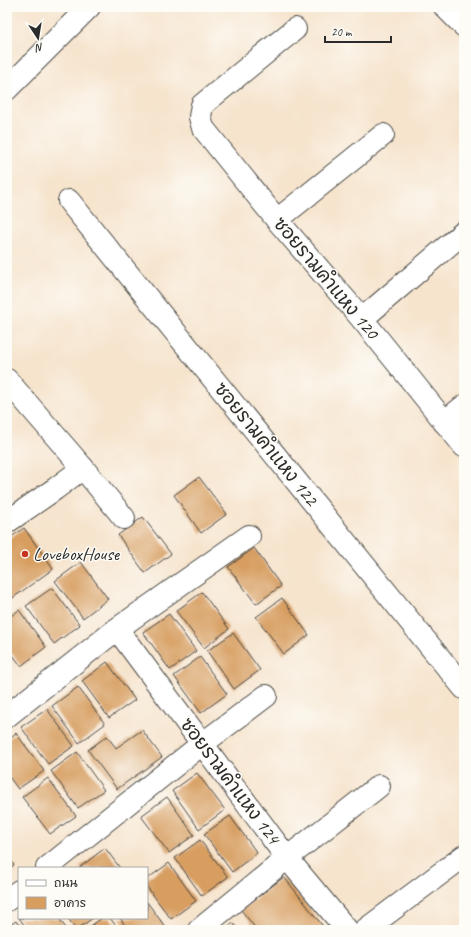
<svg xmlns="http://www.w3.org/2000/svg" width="471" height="937" font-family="Caveat,'Playpen Sans Thai',sans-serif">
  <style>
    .building { fill: #d79e60 }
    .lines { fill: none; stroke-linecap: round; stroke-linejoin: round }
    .minor-casing { stroke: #494743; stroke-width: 24 }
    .minor { stroke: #fff; stroke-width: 22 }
    .poi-dot { fill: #c8321e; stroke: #fdfcf7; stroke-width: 1.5 }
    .labels { text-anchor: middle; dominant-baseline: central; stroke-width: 3; stroke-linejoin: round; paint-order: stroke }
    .street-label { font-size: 19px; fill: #2b2b2b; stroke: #fdfcf7 }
    .poi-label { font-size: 19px; fill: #2b2b2b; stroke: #fdfcf7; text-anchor: start }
  </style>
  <rect width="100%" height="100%" fill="#fdfcf7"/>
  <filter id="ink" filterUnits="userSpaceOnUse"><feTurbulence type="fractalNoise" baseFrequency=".025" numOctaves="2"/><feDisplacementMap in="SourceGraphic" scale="8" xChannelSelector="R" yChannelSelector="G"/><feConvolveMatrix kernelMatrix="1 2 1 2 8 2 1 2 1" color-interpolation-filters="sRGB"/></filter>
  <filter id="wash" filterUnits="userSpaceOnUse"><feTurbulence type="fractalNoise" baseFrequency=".012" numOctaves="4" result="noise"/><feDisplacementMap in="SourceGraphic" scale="16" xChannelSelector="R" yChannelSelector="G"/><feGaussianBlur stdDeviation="0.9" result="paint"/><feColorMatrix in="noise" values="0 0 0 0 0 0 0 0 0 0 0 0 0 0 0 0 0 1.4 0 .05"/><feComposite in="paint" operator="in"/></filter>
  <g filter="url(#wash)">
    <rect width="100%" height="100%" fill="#f6e4cd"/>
    <g id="blocks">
      <g class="building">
        <polygon points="199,477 227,514 201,533 174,495"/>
        <polygon points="143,517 171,554 145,573 118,535"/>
        <polygon points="24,528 53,569 7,602 7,540"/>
        <polygon points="254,548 281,586 256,604 228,567"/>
        <polygon points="81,562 108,599 83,618 55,581"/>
        <polygon points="52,588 80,625 54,644 26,606"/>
        <polygon points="202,592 229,629 204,648 176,611"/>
        <polygon points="282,598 309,635 284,654 256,617"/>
        <polygon points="19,610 46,647 21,666 7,647 7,619"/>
        <polygon points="169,614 196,651 170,670 143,632"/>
        <polygon points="233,633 260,670 234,689 207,651"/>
        <polygon points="200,657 227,694 201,713 174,676"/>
        <polygon points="107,662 135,700 109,718 82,681"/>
        <polygon points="7,663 12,670 7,673"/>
        <polygon points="78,687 105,724 79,743 52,706"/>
        <polygon points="47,709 74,746 48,764 21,727"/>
        <polygon points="142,730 162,757 117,789 88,750 107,736 116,748"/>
        <polygon points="16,733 44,771 18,789 7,774 7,740"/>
        <polygon points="77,752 104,790 78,808 51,771"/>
        <polygon points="197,773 225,810 199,829 172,791"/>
        <polygon points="48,778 76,816 50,834 22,797"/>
        <polygon points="167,797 194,835 169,853 141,816"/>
        <polygon points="230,816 257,853 232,872 204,834"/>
        <polygon points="200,840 228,877 202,896 175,858"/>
        <polygon points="105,848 120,868 80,868 80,867"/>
        <polygon points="7,855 14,865 7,871"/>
        <polygon points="169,863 196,901 171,919 147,887 147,879"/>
        <polygon points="284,877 326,930 257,930 241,910"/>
        <polygon points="147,902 166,928 163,930 128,930 120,918 147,918"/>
        <polygon points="19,918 59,918 67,930 28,930"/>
        <polygon points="68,918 93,918 76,930"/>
        <polygon points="102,918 110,918 119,930 85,930"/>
        <polygon points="16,921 22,930 7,930 7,927"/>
        <polygon points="233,923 238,930 224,930"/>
      </g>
    </g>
  </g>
  <g filter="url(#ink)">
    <use href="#blocks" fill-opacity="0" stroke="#494743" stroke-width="1"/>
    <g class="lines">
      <g class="minor-casing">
        <g id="minor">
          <polyline points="445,7 464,26"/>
          <polyline points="295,29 202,105 200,117 203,128 277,220 362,319 464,446"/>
          <polyline points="7,89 89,7"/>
          <polyline points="69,201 464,688"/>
          <polyline points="277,220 383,135"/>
          <polyline points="362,319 464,232"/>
          <polyline points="7,380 83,468 124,518"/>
          <polyline points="444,422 464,406"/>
          <polyline points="7,522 55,489 83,468"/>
          <polyline points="117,629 287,858 347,930"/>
          <polyline points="7,716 117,629 249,536"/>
          <polyline points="47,868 202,744 266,696"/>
          <polyline points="7,900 19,891"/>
          <polyline points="199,930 287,858 379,786"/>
          <polyline points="365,930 464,856"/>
        </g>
      </g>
      <use href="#minor" class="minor"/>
    </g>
  </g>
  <circle class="poi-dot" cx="25" cy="554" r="4"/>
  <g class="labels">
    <g class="street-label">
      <text transform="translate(326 278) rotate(50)">ซอยรามคำแหง 120</text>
      <text transform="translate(266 444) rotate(51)">ซอยรามคำแหง 122</text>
      <text transform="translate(230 781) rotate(53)">ซอยรามคำแหง 124</text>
    </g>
    <g class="poi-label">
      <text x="33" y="554">LoveboxHouse</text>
    </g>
  </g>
  <rect width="471" height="937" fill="none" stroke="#fdfcf7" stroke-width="24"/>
  <rect x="18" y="867" width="130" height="52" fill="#fdfcf7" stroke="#a9a8a5"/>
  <rect x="26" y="880" width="20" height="6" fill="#ffffff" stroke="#a9a8a5"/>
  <text x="54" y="887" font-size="12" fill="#2b2b2b">ถนน</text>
  <rect x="26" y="897" width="20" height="12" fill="#d79e60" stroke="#a9a8a5"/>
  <text x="54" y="907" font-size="12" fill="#2b2b2b">อาคาร</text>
  <g transform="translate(38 38) rotate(168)" stroke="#fdfcf7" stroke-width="3" paint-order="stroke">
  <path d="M0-3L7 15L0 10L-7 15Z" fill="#2b2b2b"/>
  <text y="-6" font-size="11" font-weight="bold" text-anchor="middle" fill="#2b2b2b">N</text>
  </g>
  <path d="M325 36v6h66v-6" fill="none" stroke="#2b2b2b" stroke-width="2"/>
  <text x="331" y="36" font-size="12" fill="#2b2b2b" stroke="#fdfcf7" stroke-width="3" paint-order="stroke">20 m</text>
</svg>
